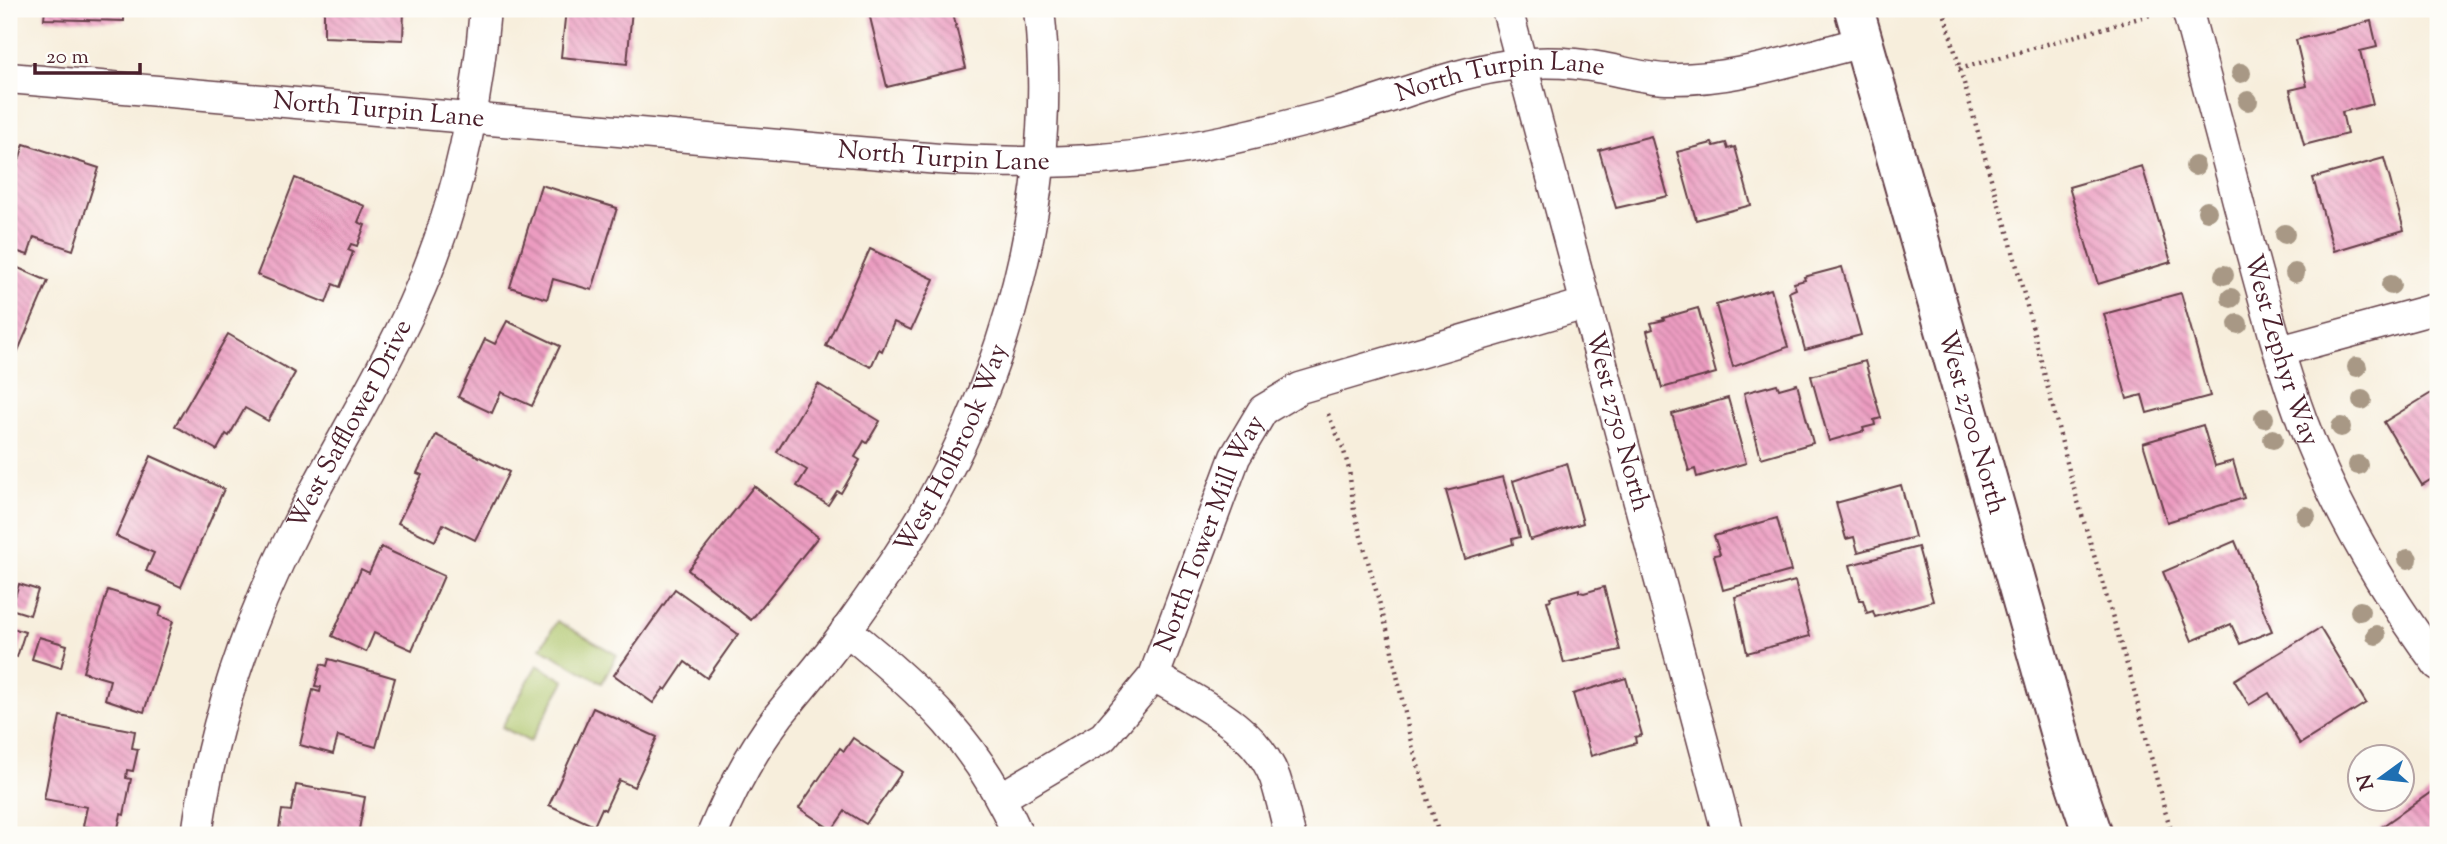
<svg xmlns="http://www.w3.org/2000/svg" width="2447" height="844" font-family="'Sorts Mill Goudy',serif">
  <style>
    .garden { fill: #adc56a; stroke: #7c724a; stroke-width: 2 }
    .building { fill: url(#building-back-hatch) }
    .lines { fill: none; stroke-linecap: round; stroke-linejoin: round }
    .minor-casing { stroke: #643e46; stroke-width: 33 }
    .tertiary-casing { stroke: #643e46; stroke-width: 42 }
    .path { stroke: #643e46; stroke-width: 4.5; stroke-dasharray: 2 5; stroke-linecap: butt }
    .minor { stroke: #fff; stroke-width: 30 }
    .tertiary { stroke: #fff; stroke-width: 38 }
    .tree { fill: #a89885 }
    .labels { text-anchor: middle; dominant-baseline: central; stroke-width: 5; stroke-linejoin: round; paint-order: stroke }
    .street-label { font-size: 26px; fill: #4a1f2b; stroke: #fdfcf7 }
  </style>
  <defs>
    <pattern id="building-back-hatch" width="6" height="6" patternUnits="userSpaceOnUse" patternTransform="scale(1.75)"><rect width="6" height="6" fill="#ec9cc1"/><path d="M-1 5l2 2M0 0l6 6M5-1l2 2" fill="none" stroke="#c17f9d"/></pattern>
  </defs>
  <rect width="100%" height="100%" fill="#fdfcf7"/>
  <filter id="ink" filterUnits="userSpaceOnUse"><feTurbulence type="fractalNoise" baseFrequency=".0143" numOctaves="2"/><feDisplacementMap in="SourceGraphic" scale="14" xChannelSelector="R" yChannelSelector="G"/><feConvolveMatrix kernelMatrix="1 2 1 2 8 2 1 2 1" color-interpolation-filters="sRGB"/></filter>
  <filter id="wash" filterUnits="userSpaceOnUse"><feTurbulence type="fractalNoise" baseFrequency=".00686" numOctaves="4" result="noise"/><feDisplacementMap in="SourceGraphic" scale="28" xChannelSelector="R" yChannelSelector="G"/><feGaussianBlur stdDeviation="1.57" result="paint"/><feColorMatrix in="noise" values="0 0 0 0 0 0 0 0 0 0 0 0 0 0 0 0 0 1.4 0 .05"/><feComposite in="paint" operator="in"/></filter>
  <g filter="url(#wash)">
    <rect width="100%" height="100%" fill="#f7eedc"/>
    <g class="garden">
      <polygon points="557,621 617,655 602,683 541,648"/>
      <polygon points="537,665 565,681 530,742 502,727"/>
    </g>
    <g id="blocks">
      <g class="building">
        <polygon points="45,9 124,9 124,21 44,19"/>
        <polygon points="324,9 404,9 403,40 324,37"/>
        <polygon points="566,9 632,9 627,64 561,57"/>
        <polygon points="868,9 952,9 966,68 887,87"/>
        <polygon points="2371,21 2377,47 2360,51 2373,104 2342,112 2347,134 2304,145 2290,90 2307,86 2296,40"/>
        <polygon points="1651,136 1668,196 1616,208 1599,150"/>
        <polygon points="1712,143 1714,146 1726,143 1728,149 1735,147 1751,205 1696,220 1677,152"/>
        <polygon points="24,144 99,168 73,250 34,237 28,255 9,249 9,193"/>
        <polygon points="2384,158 2404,230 2334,251 2313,178"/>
        <polygon points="2142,166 2171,262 2098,284 2069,187"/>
        <polygon points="295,178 365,206 358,222 365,225 357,246 351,244 348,250 353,252 340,287 333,284 326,303 257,275"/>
        <polygon points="541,185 617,208 592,290 553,279 547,299 510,287"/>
        <polygon points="870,249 934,279 911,330 894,322 882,351 879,349 871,367 826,346"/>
        <polygon points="9,264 48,281 15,358 9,355"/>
        <polygon points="1842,267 1861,335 1805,350 1789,292 1796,289 1794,283 1805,280 1804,277"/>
        <polygon points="1771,289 1788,347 1733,367 1716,305"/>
        <polygon points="2181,293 2210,396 2147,413 2142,395 2127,399 2104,314"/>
        <polygon points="1698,308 1716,373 1662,388 1647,331 1653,329 1651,323 1664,320 1663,318"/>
        <polygon points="507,321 560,346 532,406 501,392 492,413 458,397 485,339 495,344"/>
        <polygon points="228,334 295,373 268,421 245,408 229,436 226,434 217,450 175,426"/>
        <polygon points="1865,361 1881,418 1874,420 1875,425 1863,428 1864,431 1829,441 1811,376"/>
        <polygon points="818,384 880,421 867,443 864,441 855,457 860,460 841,493 837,491 828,505 797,486 807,470 777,452"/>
        <polygon points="1777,384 1779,389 1797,384 1813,443 1761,458 1744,393"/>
        <polygon points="2438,389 2438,475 2422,485 2384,422"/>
        <polygon points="1728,398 1746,463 1697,477 1695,469 1689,471 1672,414"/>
        <polygon points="2203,425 2215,466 2233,461 2244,498 2167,522 2143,443"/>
        <polygon points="436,435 509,472 475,540 443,524 435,541 398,523 422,475 417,473"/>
        <polygon points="151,456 224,489 181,587 146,571 154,553 116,536"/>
        <polygon points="1567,463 1583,523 1530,540 1513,481"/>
        <polygon points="1503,477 1520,537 1512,539 1513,544 1465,559 1446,491"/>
        <polygon points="1901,485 1915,537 1858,552 1854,537 1846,539 1836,503"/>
        <polygon points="754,486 818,537 751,620 688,570"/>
        <polygon points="1777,518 1791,571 1723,590 1714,555 1720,554 1714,536"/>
        <polygon points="2235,541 2272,631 2240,644 2231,624 2192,641 2163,572"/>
        <polygon points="381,547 444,576 412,650 374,633 366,652 332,636 361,569 369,573"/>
        <polygon points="1918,547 1933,601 1875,617 1873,611 1867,613 1863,600 1860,600 1850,565"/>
        <polygon points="1795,581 1810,636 1747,653 1735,597"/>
        <polygon points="19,584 38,590 30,615 11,609"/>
        <polygon points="1604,587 1620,650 1564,663 1547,601 1551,600 1550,597 1579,589 1579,592 1584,593"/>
        <polygon points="675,589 738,634 707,678 685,662 666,690 664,688 653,703 614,675"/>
        <polygon points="108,590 162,607 159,616 173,621 144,712 105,699 110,680 83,672"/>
        <polygon points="9,627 25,632 17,657 9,654"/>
        <polygon points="2320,628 2366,703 2300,744 2269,693 2249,705 2234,680"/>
        <polygon points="39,637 67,645 61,668 32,659"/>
        <polygon points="329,659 395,678 376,747 338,736 333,754 300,745 313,690 320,692 321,687 315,686 321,664 327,666"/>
        <polygon points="1626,678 1642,735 1635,737 1636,743 1591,756 1573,694"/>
        <polygon points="593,708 657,737 634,787 619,780 605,810 602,808 594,826 549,805"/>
        <polygon points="60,716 135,731 132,748 138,749 133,771 127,770 126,778 131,779 124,815 121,814 117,833 83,826 87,807 44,799"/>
        <polygon points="853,738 902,772 866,824 845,811 832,830 799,808 840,748 844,751"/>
        <polygon points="296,785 365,797 358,835 278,835 282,810 291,811"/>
        <polygon points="2434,790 2438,797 2438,835 2370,835"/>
      </g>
    </g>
  </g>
  <g filter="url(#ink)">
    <use href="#blocks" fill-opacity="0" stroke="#643e46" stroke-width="2"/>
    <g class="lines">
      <g class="minor-casing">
        <g id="minor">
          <path id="s1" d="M1507,9L1728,835"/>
          <path id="s2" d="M2187,9C2208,87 2229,165 2249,244C2265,303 2281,364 2302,421C2335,509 2383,590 2438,665"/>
          <path id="s3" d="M9,78L939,159C992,162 1049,164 1102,159C1183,153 1263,132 1341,112C1400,96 1458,70 1519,64C1547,61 1577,63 1603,68C1624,72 1645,78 1666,79C1734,81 1798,58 1863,42"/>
          <polyline points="2280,351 2438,308"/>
          <path d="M846,630C922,691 980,745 1018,835"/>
          <path d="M1154,676C1197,702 1256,727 1275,778C1281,796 1285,816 1290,835"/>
          <path id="s4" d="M1002,797L1103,737L1154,676L1235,457L1263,410L1300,388L1585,304"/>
          <path id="s5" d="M197,835C211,728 248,620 297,525C334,451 379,380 413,305C455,214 477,109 485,9"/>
          <path id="s6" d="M712,835C729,794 752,751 779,715C802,686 827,658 848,628C881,582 914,535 940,485C1016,342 1057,171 1039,9"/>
        </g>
      </g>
      <g class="tertiary-casing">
        <g id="tertiary">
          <path id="s7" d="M1854,9L2066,756L2093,835"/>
        </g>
      </g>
      <g class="path">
        <polyline points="1943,9 1996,196 2007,228 2072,482 2131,678 2164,808 2173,835"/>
        <polyline points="1959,69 2157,13"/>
        <polyline points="1328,414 1343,448 1349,469 1354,511 1389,637 1411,742 1439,835"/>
      </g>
      <use href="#minor" class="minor"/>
      <use href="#tertiary" class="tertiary"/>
    </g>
    <g class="tree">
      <circle cx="2241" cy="73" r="10"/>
      <circle cx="2248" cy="101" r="10"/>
      <circle cx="2195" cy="166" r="10"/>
      <circle cx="2207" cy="211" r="10"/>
      <circle cx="2285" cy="234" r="10"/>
      <circle cx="2295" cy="273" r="10"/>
      <circle cx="2224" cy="275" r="10"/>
      <circle cx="2391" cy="285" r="10"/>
      <circle cx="2231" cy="298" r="10"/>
      <circle cx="2238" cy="324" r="10"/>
      <circle cx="2357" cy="367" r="10"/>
      <circle cx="2362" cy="400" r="10"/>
      <circle cx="2264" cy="418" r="10"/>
      <circle cx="2341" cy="427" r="10"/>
      <circle cx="2273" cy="439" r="10"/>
      <circle cx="2358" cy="465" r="10"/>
      <circle cx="2306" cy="516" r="10"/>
      <circle cx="2408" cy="559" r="10"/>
      <circle cx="2360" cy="611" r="10"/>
      <circle cx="2376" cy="635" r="10"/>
    </g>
  </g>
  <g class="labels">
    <g class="street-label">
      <text stroke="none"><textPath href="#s3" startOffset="1505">North Turpin Lane</textPath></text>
      <text stroke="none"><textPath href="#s3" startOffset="371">North Turpin Lane</textPath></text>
      <text stroke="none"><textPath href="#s3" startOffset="938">North Turpin Lane</textPath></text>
      <text stroke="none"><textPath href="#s2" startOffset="354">West Zephyr Way</textPath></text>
      <text stroke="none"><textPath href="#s1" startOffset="427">West 2750 North</textPath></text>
      <text stroke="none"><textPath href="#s7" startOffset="430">West 2700 North</textPath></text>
      <text stroke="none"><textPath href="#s5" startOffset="441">West Safflower Drive</textPath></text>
      <text stroke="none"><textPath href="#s6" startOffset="457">West Holbrook Way</textPath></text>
      <text stroke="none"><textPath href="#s4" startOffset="350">North Tower Mill Way</textPath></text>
    </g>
  </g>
  <rect width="2447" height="844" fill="none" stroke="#fdfcf7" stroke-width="35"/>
  <g transform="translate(2381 778) rotate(255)"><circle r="33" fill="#fdfcf7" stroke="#b5a4a5" stroke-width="2"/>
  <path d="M0-5L12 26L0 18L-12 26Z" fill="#1f6fb2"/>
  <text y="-10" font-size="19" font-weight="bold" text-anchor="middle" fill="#4a1f2b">N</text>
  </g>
  <path d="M35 63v10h105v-10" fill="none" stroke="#4a1f2b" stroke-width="3.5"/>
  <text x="46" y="63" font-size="21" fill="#4a1f2b" stroke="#fdfcf7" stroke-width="5" paint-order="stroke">20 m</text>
</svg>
